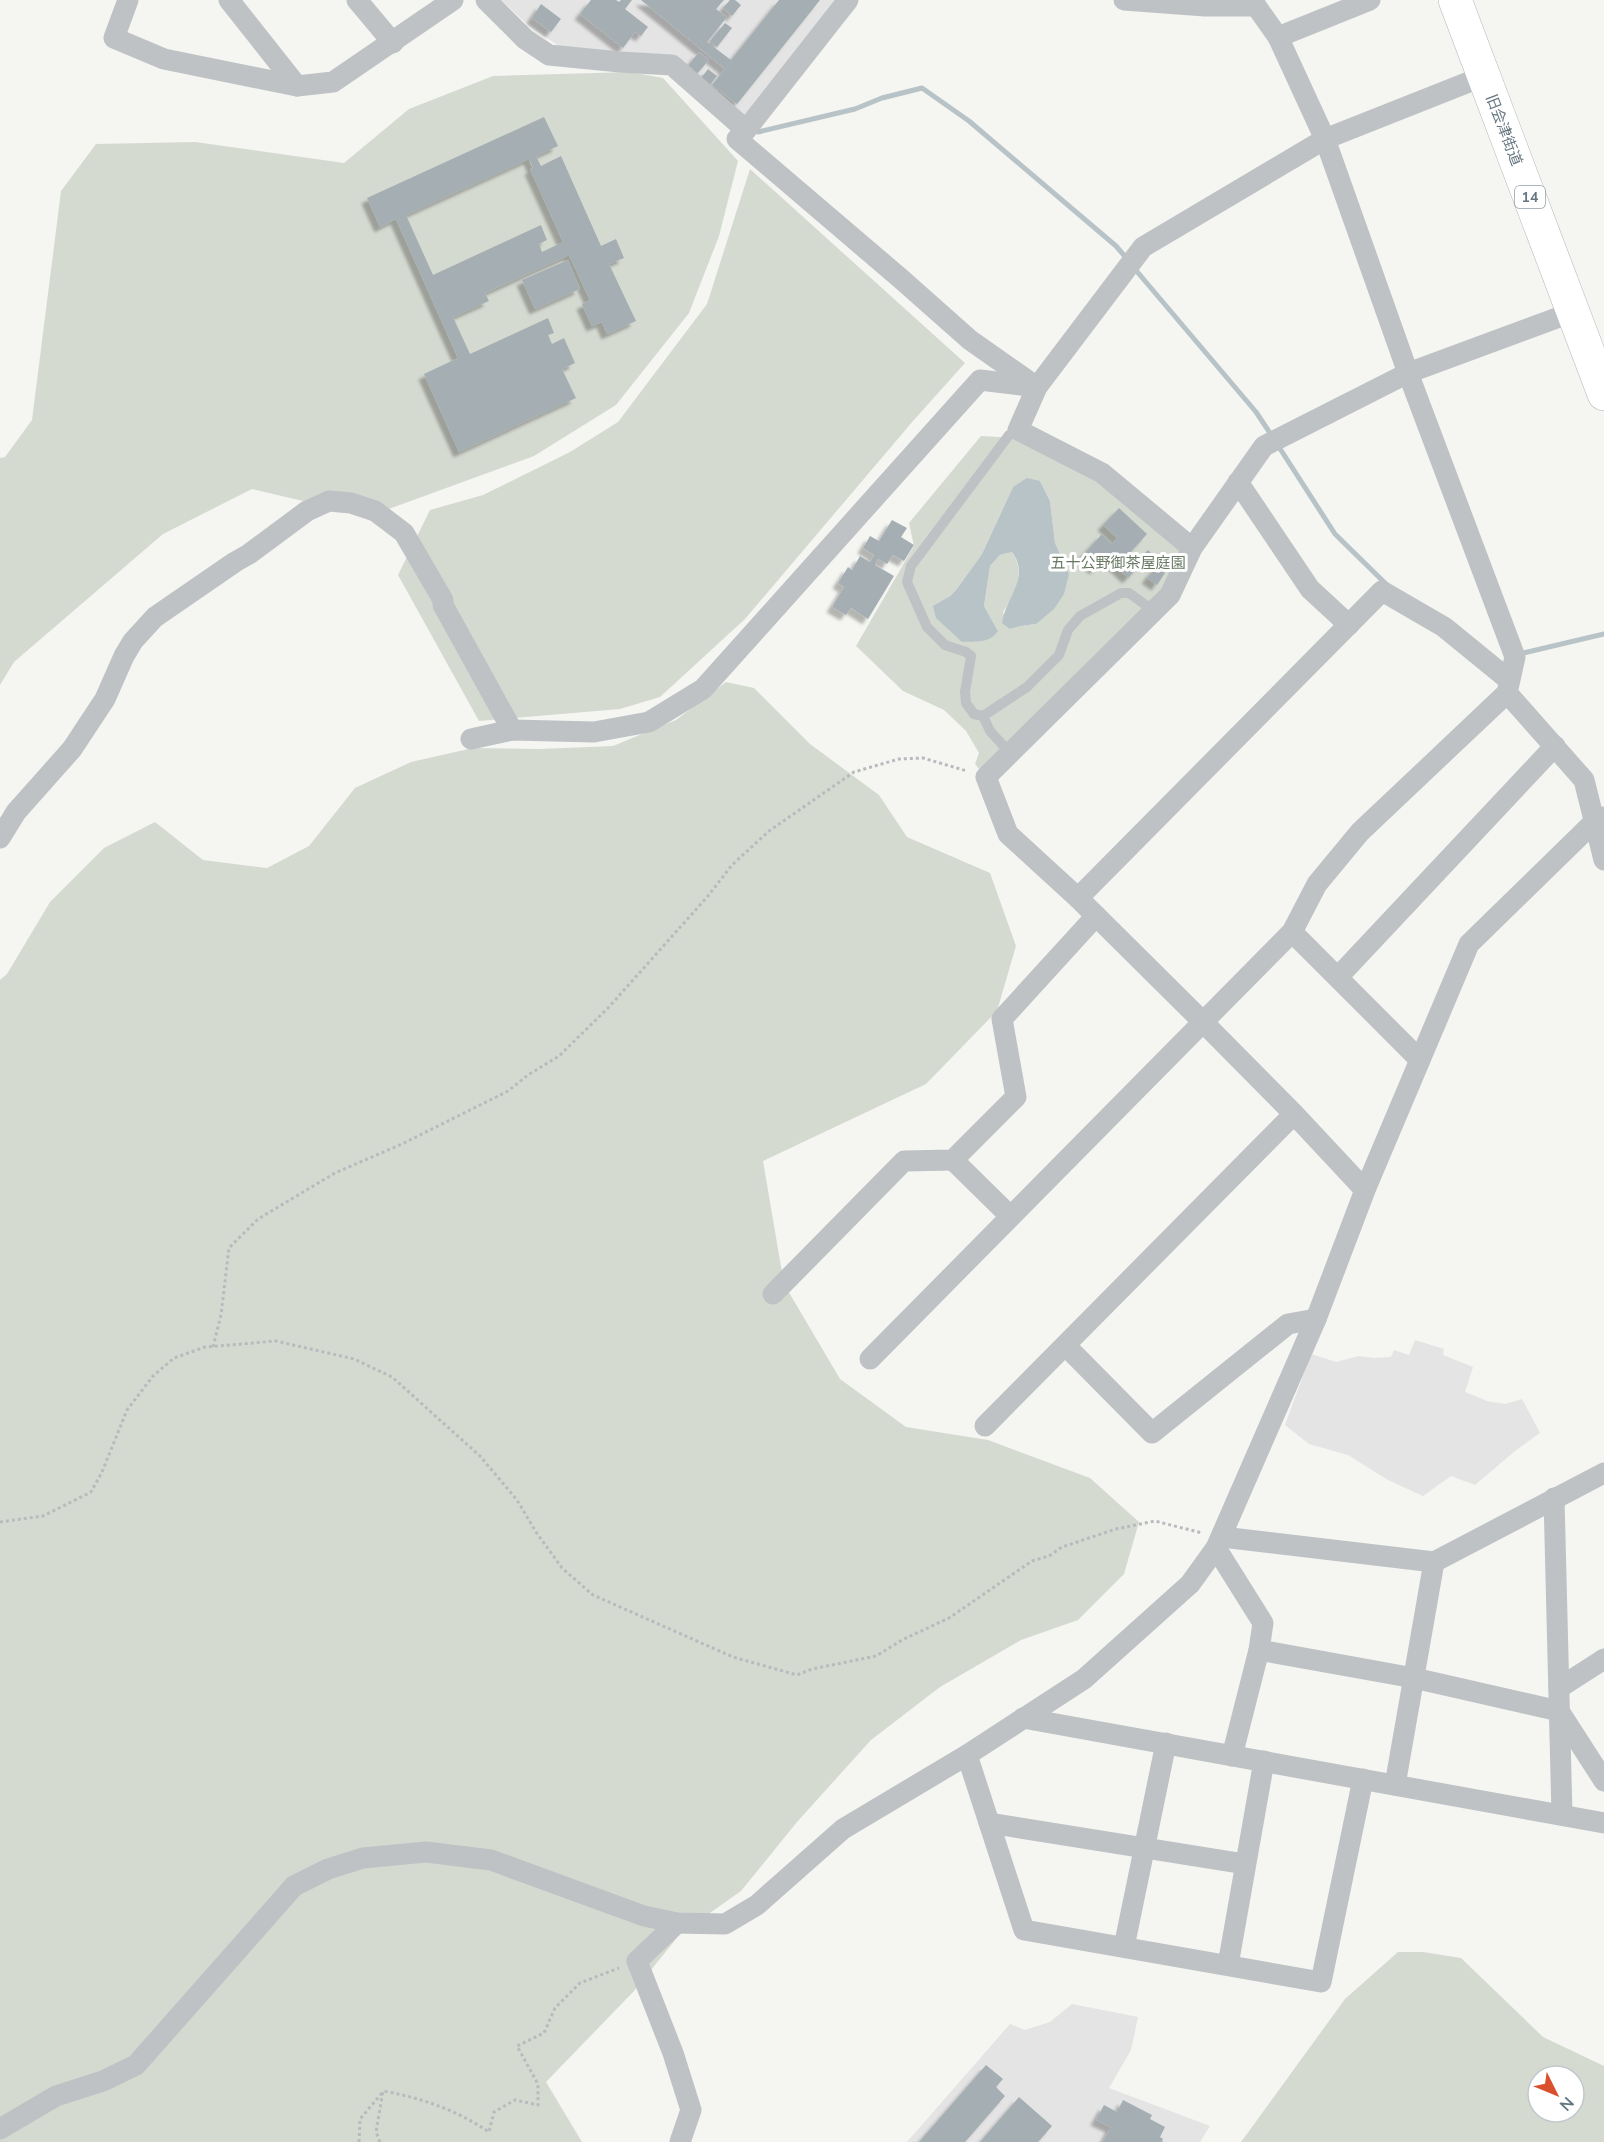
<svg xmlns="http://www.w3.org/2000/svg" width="1604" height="2142" font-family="'Nunito Sans','Noto Sans JP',sans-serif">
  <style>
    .built { fill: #e3e4e3 }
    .green { fill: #d5dad1; fill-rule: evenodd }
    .water { fill: #b7c3c7 }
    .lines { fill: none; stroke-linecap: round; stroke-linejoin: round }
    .stream { stroke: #b7c3c7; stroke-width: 5 }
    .building { fill: #a5aeb2; fill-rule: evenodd; filter: url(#shadow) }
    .primary-casing { stroke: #b1b6b9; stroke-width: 34 }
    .path { stroke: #b8bbbd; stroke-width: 3; stroke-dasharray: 3 3; stroke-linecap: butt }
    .service { stroke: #bec2c5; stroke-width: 10 }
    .minor { stroke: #bec2c5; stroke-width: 21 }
    .primary { stroke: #fff; stroke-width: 33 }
    .labels { text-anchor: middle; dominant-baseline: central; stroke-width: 6; stroke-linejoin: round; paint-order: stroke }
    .shield { fill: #fff; stroke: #939fa7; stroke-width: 1.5 }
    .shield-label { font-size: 14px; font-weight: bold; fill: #657681 }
    .street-label { font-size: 15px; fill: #657681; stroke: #fff }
    .park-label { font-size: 15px; fill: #697964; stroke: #fff }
  </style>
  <defs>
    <filter id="shadow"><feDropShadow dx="-5.5" dy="5.5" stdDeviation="1.5" flood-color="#0004"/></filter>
  </defs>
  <rect width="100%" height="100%" fill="#f5f5f2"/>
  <g class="built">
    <polygon points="501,0 841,0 746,116 667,54 627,54 559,46 529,26"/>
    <polygon points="1415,1340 1444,1349 1443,1355 1473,1367 1465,1392 1487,1401 1505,1404 1522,1399 1540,1433 1515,1451 1475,1485 1451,1476 1423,1496 1388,1480 1348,1455 1309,1444 1285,1425 1311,1354 1336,1362 1359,1356 1373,1358 1391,1357 1394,1350 1409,1355"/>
    <polygon points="1072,2004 1138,2017 1131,2050 1109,2088 1210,2126 1200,2142 907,2142 1010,2024 1025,2030 1050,2022"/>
  </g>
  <g class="green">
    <polygon points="630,72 663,78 738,161 719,236 689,313 616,405 534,456 386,510 320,505 252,489 163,534 14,662 0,685 0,458 5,457 32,420 61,191 96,144 195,142 344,163 409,109 493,76"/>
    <polygon points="750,169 965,363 913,421 745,619 660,697 620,709 479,721 398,575 430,510 483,495 570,452 618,422 707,304"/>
    <path d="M981,436L1019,438L1099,481L1181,550L1161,593L988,765L979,769L975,764L979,753L966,731L944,710L903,691L856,646L914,546L909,523ZM1040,481L1050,501L1055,543L1069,574L1036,624L1021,626L1010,629L1003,612C1015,594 1026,571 1012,552L1000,555L990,566L984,606L998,631L934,606L950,596L956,590L982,554L1013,487Z"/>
    <polygon points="726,682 754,688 810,744 879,795 907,837 990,873 1016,946 997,1011 926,1084 763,1161 784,1284 840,1379 906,1427 988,1440 1090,1478 1139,1522 1124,1574 1078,1620 1021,1640 940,1687 871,1740 797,1822 741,1891 680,1934 634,1991 546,2082 582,2142 0,2142 0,980 7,974 50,902 104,848 155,822 203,860 267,868 309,846 355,788 411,762 473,748 539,749 613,746 676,720"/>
    <path d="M1398,1952H1423L1461,1958L1543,2037L1604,2066V2142H1241L1345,1999ZM1538,2076H1574V2112H1538Z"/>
  </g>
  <path class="water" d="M1027,478L1040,481L1050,501L1055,543L1069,574L1064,594L1054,609L1036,624L1021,626L1010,629L1002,623C1005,599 1031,577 1012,552L1000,555L990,566L984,606L998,631C989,644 976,641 962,642L936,618L933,606L950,596L956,590L982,554L1013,487Z"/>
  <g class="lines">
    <g class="stream">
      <polyline points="758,132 855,109 882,98 922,88 969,121 1116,246 1128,260"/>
      <polyline points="1134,268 1256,412 1272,436"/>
      <polyline points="1277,444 1335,534 1387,585"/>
      <polyline points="1519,654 1604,634"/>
    </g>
  </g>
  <g class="building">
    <polygon points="591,0 616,0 619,2 621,0 632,0 625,9 648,27 641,36 635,32 623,48 580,14"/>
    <polygon points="641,0 724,0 716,9 727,17 707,42 731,60 779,0 820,0 737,104 712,85 725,69"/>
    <polygon points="730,0 735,0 741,5 732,16 723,8"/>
    <polygon points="541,4 561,19 551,32 532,18"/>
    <polygon points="725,23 732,28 717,47 710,41"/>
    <polygon points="699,52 709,60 696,75 687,67"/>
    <polygon points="708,69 717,76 710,85 701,78"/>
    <path d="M544,117L558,146L536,156L541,166L561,156L601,246L616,239L624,258L609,264L636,321L607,334L602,322L592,326L582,304L590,300L569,255L485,293L489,301L453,317L470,354L548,318L554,333L548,335L552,344L564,338L575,363L562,369L576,398L459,452L424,374L458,358L396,219L380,227L367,198ZM529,159L533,168L530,169L563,242L542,252L539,244L547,240L541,225L433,275L406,215Z"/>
    <polygon points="568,260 580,289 535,309 522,280"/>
    <polygon points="1119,508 1147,534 1129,554 1141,564 1128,578 1106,557 1095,569 1082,556 1102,534 1112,544 1117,538 1103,525"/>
    <polygon points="892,520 907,528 901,537 914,545 904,561 893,555 887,564 878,559 875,565 894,576 868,619 851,608 846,615 832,607 844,587 838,583 848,567 852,570 860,556 870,562 874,555 863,548 870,536 879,541"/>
    <polygon points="1148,550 1153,555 1148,561 1142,556"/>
    <polygon points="1156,567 1165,573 1157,585 1147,578"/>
    <polygon points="986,2065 1003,2079 996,2087 1005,2096 965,2142 919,2142"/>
    <polygon points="1019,2097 1052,2126 1038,2142 980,2142"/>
    <polygon points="1123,2100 1152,2115 1150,2119 1165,2127 1160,2137 1163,2139 1162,2142 1103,2142 1111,2127 1096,2120 1104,2105 1117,2112"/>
  </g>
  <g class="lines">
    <g class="primary-casing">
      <polyline id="primary" points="1455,0 1604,394"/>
    </g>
    <g class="path">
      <polyline points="213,1347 221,1315 229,1248 258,1219 335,1173 402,1144 508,1091 528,1075 559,1056 608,1008 708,896 732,865 769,831 854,772 899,759 923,758 967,771"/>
      <polyline points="0,1522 43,1516 91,1492 102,1472 127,1410 153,1376 174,1358 205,1347 276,1341 354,1359 392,1377 480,1456 517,1500 536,1532 562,1568 593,1595 733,1657 797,1675 812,1669 876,1656 902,1640 949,1618 1032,1561 1049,1556 1062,1547 1116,1529 1155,1521 1202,1533"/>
      <polyline points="359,2142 360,2119 382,2093"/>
      <path d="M380,2142L376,2132L383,2091C422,2098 456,2110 489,2132L494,2112L515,2100L538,2105V2084L517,2046L544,2033L555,2008L580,1983L619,1968"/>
    </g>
    <g class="service">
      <polyline points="1018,430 1009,435 911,566 907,582 927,627 945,645 966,652 971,656 965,692 966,703 974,714 983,716 1027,687 1059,655 1068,630 1080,616 1121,593 1129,593 1154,611"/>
      <polyline points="983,716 990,731 1010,753"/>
    </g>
    <g class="minor">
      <polyline points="128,0 114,38 164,59 297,86 333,82 453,0"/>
      <polyline points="229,0 297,86"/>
      <polyline points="357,0 393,43"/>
      <polyline points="486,0 525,39 549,55 620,62 672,65 746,130"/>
      <polyline points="848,0 746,130 737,139 900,278 970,340 1034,385"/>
      <polyline points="1124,0 1205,6 1256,6"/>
      <polyline points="1278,37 1370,0"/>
      <polyline points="1238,482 1310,589 1349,625"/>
      <polyline points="1192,548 1102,473 1018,430 1037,387 1143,247 1325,139 1484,76"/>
      <polyline points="1507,693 1584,780 1604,860"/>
      <polyline points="471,739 512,730 594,732 649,722 703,689 980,380 1037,387"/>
      <polyline points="0,838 16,812 72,749 105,699 124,656 133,641 155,617 235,562 249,554 307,511 329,501 351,503 375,511 404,533 443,600 443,605 512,730"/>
      <polyline points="1078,898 1382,591 1444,627 1509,680"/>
      <polyline points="1292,932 1420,1060"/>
      <polyline points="1338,977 1555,746"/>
      <polyline points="953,1160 1010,1216"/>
      <polyline points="1365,1190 1294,1114 1203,1022 1078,898 1008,834 986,777 1170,595 1192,548 1264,446 1408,373 1573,312"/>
      <polyline points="773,1294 904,1161 953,1160 1016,1097 1002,1019 1096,916"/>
      <polyline points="1066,1346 1152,1433 1288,1324 1316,1319"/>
      <polyline points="870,1359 1292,932 1317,884 1360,832 1507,693 1515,657 1408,373 1325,139 1278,37 1256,6 1254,0"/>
      <polyline points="985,1426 1294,1114"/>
      <polyline points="1554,1498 1562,1815"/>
      <polyline points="1222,1537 1434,1562 1604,1473"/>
      <polyline points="1216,1548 1263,1623 1259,1650 1232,1756"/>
      <polyline points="1259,1650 1414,1678 1559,1711 1604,1781"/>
      <polyline points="1559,1688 1604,1659"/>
      <polyline points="1023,1718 1604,1823"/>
      <polyline points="967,1755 1024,1930 1321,1982 1363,1779"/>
      <polyline points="1395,1785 1434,1562"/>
      <polyline points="989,1823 1245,1864"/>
      <polyline points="677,1923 637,1961 673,2053 691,2110 680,2142"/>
      <polyline points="1124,1947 1166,1743"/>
      <polyline points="1228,1965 1264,1761"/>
      <polyline points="0,2129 56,2096 103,2081 136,2065 294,1886 328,1869 363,1858 426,1852 491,1860 644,1916 677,1923 725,1924 757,1905 843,1829 967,1755 1084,1679 1190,1584 1216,1548 1316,1319 1365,1190 1469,944 1594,822 1604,817"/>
    </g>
    <use href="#primary" class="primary"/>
  </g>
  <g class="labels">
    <rect class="shield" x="1515" y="186" width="30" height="22" rx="4.5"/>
    <g class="shield-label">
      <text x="1530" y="197">14</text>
    </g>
    <g class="street-label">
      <text transform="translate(1504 130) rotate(69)">旧会津街道</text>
    </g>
    <g class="park-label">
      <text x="1118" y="563">五十公野御茶屋庭園</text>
    </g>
  </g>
  <g transform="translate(1556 2094) rotate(133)"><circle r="28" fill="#ffffff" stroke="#c1c8cd" stroke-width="1.5"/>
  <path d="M0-4.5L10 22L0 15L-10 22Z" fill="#db502c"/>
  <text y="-9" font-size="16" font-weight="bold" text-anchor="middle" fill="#657681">N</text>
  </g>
</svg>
